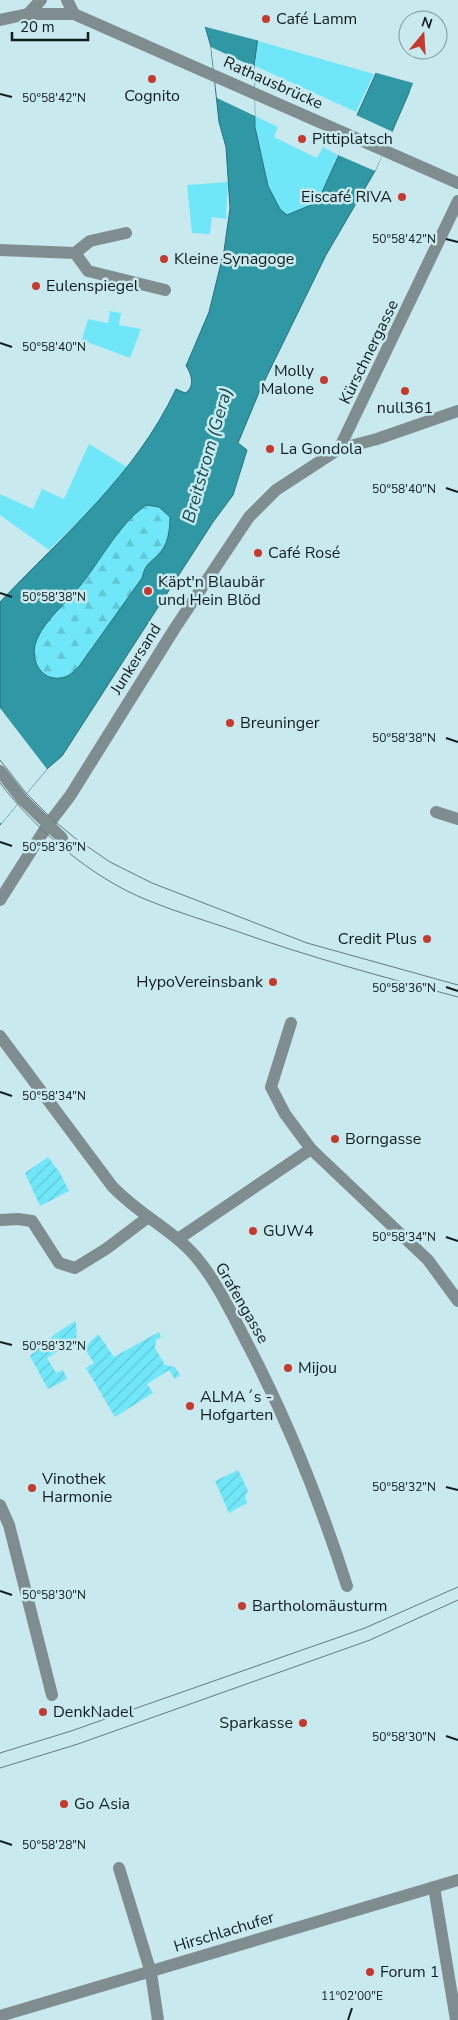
<svg xmlns="http://www.w3.org/2000/svg" width="458" height="2020" font-family="'Nunito Sans',sans-serif">
  <style>
    .grass { fill: #70e7f9 }
    .forest { fill: url(#forest-firs) }
    .garden { fill: url(#garden-furrows) }
    .water { fill: #3097a5; stroke: #27727d; fill-rule: evenodd }
    .pier { fill: #c8e9ee }
    .lines { fill: none; stroke-linecap: round; stroke-linejoin: round }
    .street { stroke: #808d90; stroke-width: 12 }
    .tram { stroke: #647a7d; stroke-width: 1 }
    .ticks { fill: none; stroke: #111d1f; stroke-width: 2 }
    .poi-dot { fill: #c6392f; stroke: #c8e9ee; stroke-width: 2 }
    .labels { text-anchor: middle; dominant-baseline: central; stroke-width: 5; stroke-linejoin: round; paint-order: stroke }
    .poi-label { font-size: 16px; fill: #111d1f; stroke: #c8e9ee; text-anchor: start }
    .street-label { font-size: 16px; fill: #111d1f; stroke: #c8e9ee }
    .water-label { font-size: 18px; font-style: italic; fill: #124c54; stroke: #c8e9ee }
    .ticks-label { font-size: 12px; text-anchor: middle; fill: #111d1f; stroke: #c8e9ee; stroke-width: 5; stroke-linejoin: round; paint-order: stroke }
  </style>
  <defs>
    <pattern id="forest-firs" width="22" height="20" patternUnits="userSpaceOnUse" patternTransform="scale(1.25)"><rect width="22" height="20" fill="#70e7f9"/><path d="M5 1l3.5 6h-7zM16 11l3.5 6h-7z" fill="#60c6d5"/></pattern>
    <pattern id="garden-furrows" width="10" height="10" patternUnits="userSpaceOnUse" patternTransform="scale(1.25)"><rect width="10" height="10" fill="#70e7f9"/><path d="M-1 1l2-2M0 10L10 0M9 11l2-2" fill="none" stroke="#60c6d5"/></pattern>
  </defs>
  <rect width="100%" height="100%" fill="#c8e9ee"/>
  <g class="grass">
    <polygon points="258,41 374,74 356,112 255,66"/>
    <path d="M255,116L278,127L274,137L317,158L323,147L338,155C325,183 322,206 287,215C266,199 254,142 255,116Z"/>
    <polygon points="228,182 226,219 212,217 210,234 192,233 187,185"/>
    <polygon points="110,311 121,313 119,325 141,329 130,358 82,340 88,319 108,323"/>
    <polygon points="89,444 127,467 107,493 49,550 0,515 0,494 33,509 42,489 64,499"/>
  </g>
  <path class="forest" d="M146,505L159,507L170,517C170,531 168,545 158,555C148,565 146,563 142,578L80,665C76,669 71,675 65,677C42,684 28,660 37,639C46,619 66,603 80,586C102,559 118,525 146,505Z"/>
  <g class="garden">
    <polygon points="48,1157 60,1173 69,1191 40,1206 25,1173"/>
    <path d="M75,1321C79,1336 77,1344 64,1352L61,1349L47,1358L56,1373L63,1370L67,1379L48,1389L30,1356L55,1334Z"/>
    <polygon points="159,1332 161,1337 156,1340 155,1348 165,1365 175,1367 180,1375 175,1379 169,1370 147,1384 153,1393 115,1417 86,1368 94,1363 84,1348 98,1334 114,1357"/>
    <polygon points="238,1470 248,1491 245,1496 247,1503 229,1513 215,1481"/>
  </g>
  <path class="water" d="M263,0L254,67L255,127L268,186L280,209L287,215L311,205L322,192L382,60L408,20V50L421,65L375,171L326,255L260,390L238,443L247,450L233,495L213,522L62,756L47,769L0,825V602C64,534 135,476 176,389L185,393C195,388 192,374 186,366L209,312L224,251L230,208L226,147L219,122L211,47L205,26ZM146,505L159,507L170,517C170,531 168,545 158,555C148,565 146,563 142,578L80,665C76,669 71,675 65,677C42,684 28,660 37,639C46,619 66,603 80,586C102,559 118,525 146,505Z"/>
  <g class="pier">
    <polygon points="204,0 265,0 260,41 202,26"/>
    <polygon points="374,0 427,0 426,20 408,20 408,50 424,50 423,66 412,91 410,91 413,83 373,72 379,59"/>
    <polygon points="211,47 254,67 255,116 217,98"/>
    <polygon points="356,115 393,132 375,171 338,155"/>
    <polygon points="0,708 47,769 1,824 0,822"/>
  </g>
  <g class="lines">
    <g class="street">
      <polyline points="67,0 74,14"/>
      <polyline points="28,14 41,0"/>
      <polyline points="0,20 28,14 74,14 458,183"/>
      <polyline points="0,250 75,253 88,271 165,290"/>
      <polyline points="75,253 90,241 126,233"/>
      <polyline points="339,449 377,439 458,411"/>
      <polyline points="0,771 22,799 62,838"/>
      <polyline points="436,812 458,819"/>
      <polyline points="0,900 47,826 70,796 175,628 249,517 276,490 339,449 458,201"/>
      <polyline points="291,1023 271,1087 285,1114 311,1149"/>
      <path d="M0,1036L112,1186C138,1214 172,1229 196,1257C217,1282 231,1312 246,1341C287,1419 320,1502 347,1586"/>
      <polyline points="0,1220 18,1219 32,1221 59,1263 75,1268 106,1249 147,1218"/>
      <polyline points="178,1239 311,1149 428,1260 458,1301"/>
      <polyline points="0,1505 9,1525 52,1695"/>
      <polyline points="119,1868 151,1973 158,2020"/>
      <polyline points="434,1887 456,2020"/>
      <polyline points="0,2016 458,1880"/>
    </g>
    <g class="tram">
      <polyline points="0,760 26,793 52,819 75,838 110,862 152,883 307,943 458,985"/>
      <path d="M0,783C36,830 92,878 147,900C176,912 207,921 236,931C309,957 383,977 458,997"/>
      <polyline points="0,1753 71,1731 365,1628 458,1587"/>
      <polyline points="0,1768 78,1744 370,1640 458,1600"/>
    </g>
  </g>
  <path class="ticks" d="M0,94L12,97M446,239L458,242M0,343L12,347M446,488L458,492M0,593L12,597M446,738L458,742M0,842L12,846M446,987L458,991M0,1092L12,1096M446,1237L458,1241M0,1342L12,1345M446,1487L458,1490M0,1591L12,1595M446,1736L458,1740M0,1841L12,1845M348,2020L352,2008"/>
  <g class="poi-dot">
    <circle cx="266" cy="19" r="5"/>
    <circle cx="152" cy="79" r="5"/>
    <circle cx="302" cy="139" r="5"/>
    <circle cx="402" cy="197" r="5"/>
    <circle cx="164" cy="259" r="5"/>
    <circle cx="36" cy="286" r="5"/>
    <circle cx="324" cy="380" r="5"/>
    <circle cx="405" cy="391" r="5"/>
    <circle cx="270" cy="449" r="5"/>
    <circle cx="258" cy="553" r="5"/>
    <circle cx="148" cy="591" r="5"/>
    <circle cx="230" cy="723" r="5"/>
    <circle cx="427" cy="939" r="5"/>
    <circle cx="273" cy="982" r="5"/>
    <circle cx="335" cy="1139" r="5"/>
    <circle cx="253" cy="1231" r="5"/>
    <circle cx="288" cy="1368" r="5"/>
    <circle cx="190" cy="1406" r="5"/>
    <circle cx="32" cy="1488" r="5"/>
    <circle cx="242" cy="1606" r="5"/>
    <circle cx="43" cy="1712" r="5"/>
    <circle cx="303" cy="1723" r="5"/>
    <circle cx="64" cy="1804" r="5"/>
    <circle cx="370" cy="1972" r="5"/>
  </g>
  <g class="labels">
    <g class="poi-label">
      <text x="276" y="19">Café Lamm</text>
      <text x="152" y="96" text-anchor="middle">Cognito</text>
      <text x="312" y="139">Pittiplatsch</text>
      <text x="392" y="197" text-anchor="end">Eiscafé RIVA</text>
      <text x="174" y="259">Kleine Synagoge</text>
      <text x="46" y="286">Eulenspiegel</text>
      <text x="314" y="371" text-anchor="end">Molly<tspan x="314" dy="18">Malone</tspan></text>
      <text x="405" y="408" text-anchor="middle">null361</text>
      <text x="280" y="449">La Gondola</text>
      <text x="268" y="553">Café Rosé</text>
      <text x="158" y="582">Käpt'n Blaubär<tspan x="158" dy="18">und Hein Blöd</tspan></text>
      <text x="240" y="723">Breuninger</text>
      <text x="417" y="939" text-anchor="end">Credit Plus</text>
      <text x="263" y="982" text-anchor="end">HypoVereinsbank</text>
      <text x="345" y="1139">Borngasse</text>
      <text x="263" y="1231">GUW4</text>
      <text x="298" y="1368">Mijou</text>
      <text x="200" y="1397">ALMA´s -<tspan x="200" dy="18">Hofgarten</tspan></text>
      <text x="42" y="1479">Vinothek<tspan x="42" dy="18">Harmonie</tspan></text>
      <text x="252" y="1606">Bartholomäusturm</text>
      <text x="53" y="1712">DenkNadel</text>
      <text x="293" y="1723" text-anchor="end">Sparkasse</text>
      <text x="74" y="1804">Go Asia</text>
      <text x="380" y="1972">Forum 1</text>
    </g>
    <g class="street-label">
      <text transform="translate(273 83) rotate(24)">Rathausbrücke</text>
      <text transform="translate(369 352) rotate(-64)">Kürschnergasse</text>
      <text transform="translate(136 659) rotate(-58)">Junkersand</text>
      <text transform="translate(242 1303) rotate(60)">Grafengasse</text>
      <text transform="translate(224 1932) rotate(-17)">Hirschlachufer</text>
    </g>
    <g class="water-label">
      <text transform="translate(207 455) rotate(-74)">Breitstrom (Gera)</text>
    </g>
  </g>
  <g class="ticks-label">
    <text x="54" y="102">50°58'42"N</text>
    <text x="404" y="243">50°58'42"N</text>
    <text x="54" y="351">50°58'40"N</text>
    <text x="404" y="493">50°58'40"N</text>
    <text x="54" y="601">50°58'38"N</text>
    <text x="404" y="742">50°58'38"N</text>
    <text x="54" y="851">50°58'36"N</text>
    <text x="404" y="992">50°58'36"N</text>
    <text x="54" y="1100">50°58'34"N</text>
    <text x="404" y="1241">50°58'34"N</text>
    <text x="54" y="1350">50°58'32"N</text>
    <text x="404" y="1491">50°58'32"N</text>
    <text x="54" y="1599">50°58'30"N</text>
    <text x="404" y="1741">50°58'30"N</text>
    <text x="54" y="1849">50°58'28"N</text>
    <text x="352" y="2000">11°02'00"E</text>
  </g>
  <g transform="translate(423 35) rotate(18)"><circle r="24" fill="#c8e9ee" stroke="#7f979b"/>
  <path d="M0-4L9 19L0 12L-9 19Z" fill="#c6392f"/>
  <text y="-8" font-size="14" font-weight="bold" text-anchor="middle" fill="#111d1f">N</text>
  </g>
  <path d="M12 32v8h76v-8" fill="none" stroke="#111d1f" stroke-width="2.5"/>
  <text x="20" y="32" font-size="15" fill="#111d1f" stroke="#c8e9ee" stroke-width="4" paint-order="stroke">20 m</text>
</svg>
